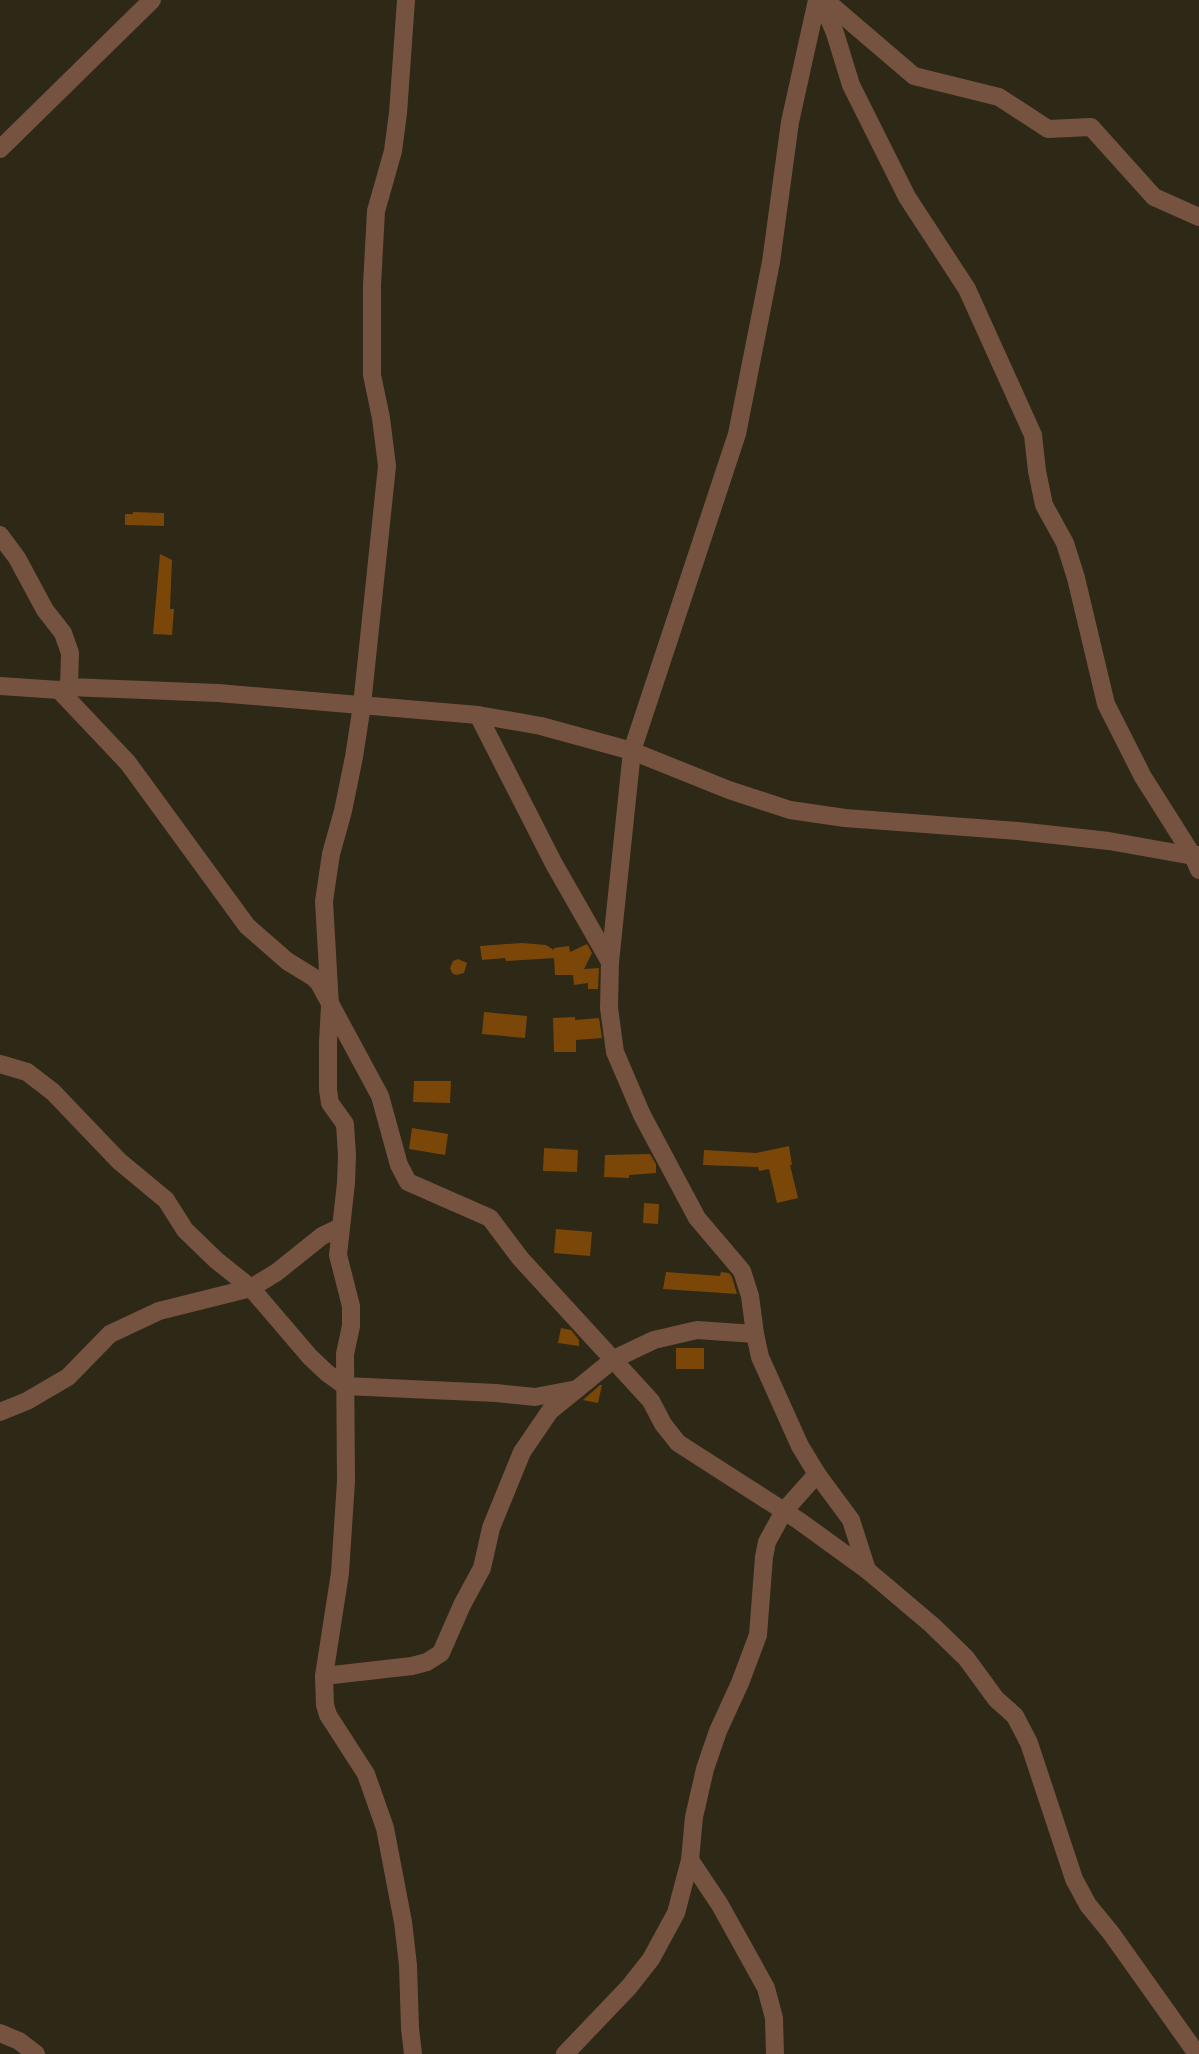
<svg xmlns="http://www.w3.org/2000/svg" width="1199" height="2054" font-family="'Work Sans',sans-serif">
  <style>
    .building { fill: #7a4708 }
    .lines { fill: none; stroke-linecap: round; stroke-linejoin: round }
    .minor { stroke: #755340; stroke-width: 18 }
  </style>
  <rect width="100%" height="100%" fill="#2e2816"/>
  <g class="building">
    <polygon points="133,512 164,513 164,526 125,525 125,514 133,514"/>
    <polygon points="160,554 172,560 170,609 174,609 172,635 153,634"/>
    <polygon points="522,943 546,945 554,950 554,948 569,946 570,952 587,944 592,953 584,969 599,968 598,989 588,989 588,983 574,985 573,975 555,975 554,958 506,961 505,958 482,960 480,946"/>
    <polygon points="458,959 467,963 464,973 456,975 452,973 450,968 453,961"/>
    <polygon points="484,1012 527,1016 525,1038 482,1034"/>
    <polygon points="575,1017 575,1020 599,1018 602,1038 576,1040 576,1052 554,1052 553,1018"/>
    <polygon points="414,1081 451,1081 450,1103 413,1102"/>
    <polygon points="412,1128 448,1134 445,1155 409,1149"/>
    <polygon points="789,1146 792,1165 790,1165 798,1198 777,1203 769,1169 759,1171 758,1167 703,1165 704,1150 756,1153"/>
    <polygon points="544,1148 578,1150 577,1172 543,1171"/>
    <polygon points="650,1154 656,1164 656,1173 629,1175 629,1178 604,1177 605,1155"/>
    <polygon points="644,1203 659,1204 658,1224 643,1223"/>
    <polygon points="556,1229 592,1232 590,1256 554,1253"/>
    <polygon points="666,1272 720,1276 721,1272 729,1273 732,1277 737,1294 663,1289"/>
    <polygon points="561,1328 571,1330 579,1340 579,1346 558,1343"/>
    <rect x="676" y="1348" width="28" height="21"/>
    <polygon points="600,1385 602,1385 598,1403 583,1400"/>
  </g>
  <g class="lines">
    <g class="minor">
      <polyline points="406,0 398,113 393,151 376,211 372,285 372,375 381,418 387,466 362,705 354,757 343,811 331,854 324,901 330,1006 328,1042 328,1090 330,1103 345,1124 347,1155 346,1183 338,1255 351,1306 351,1326 345,1354 346,1481 340,1573 324,1676 325,1705 328,1715 366,1774 385,1828 403,1922 408,1965 410,2028 413,2054"/>
      <polyline points="817,0 790,122 771,262 737,434 632,751 610,962 609,1008 615,1052 642,1115 697,1218 742,1271 750,1296 755,1334 760,1357 800,1446 817,1474 851,1520 867,1570"/>
      <polyline points="821,0 835,33 851,85 907,197 967,289 1033,435 1037,471 1044,505 1065,543 1076,578 1106,704 1143,777 1193,856 1199,870"/>
      <polyline points="825,0 914,76 999,97 1048,129 1091,127 1154,197 1199,217"/>
      <polyline points="0,149 152,0"/>
      <polyline points="0,535 17,558 45,610 63,633 70,653 69,687"/>
      <polyline points="0,686 59,690 69,687 218,693 478,715 541,726 632,751 729,790 790,810 845,818 1018,831 1109,841 1193,856 1199,855"/>
      <polyline points="59,690 128,763 247,926 287,961 313,977 319,983 380,1096 399,1165 408,1182 490,1218 520,1258 651,1401 663,1424 678,1443 798,1520 867,1570 932,1625 966,1658 996,1699 1015,1716 1029,1743 1074,1879 1088,1905 1111,1933 1197,2054"/>
      <polyline points="478,715 554,864 610,962"/>
      <polyline points="0,1064 27,1072 53,1092 119,1161 166,1200 185,1230 216,1260 251,1288 310,1357 327,1373 345,1386 496,1393 535,1397 577,1389"/>
      <polyline points="0,1412 27,1401 68,1377 110,1334 159,1311 251,1288 277,1272 322,1236 341,1227"/>
      <polyline points="324,1676 412,1666 427,1662 441,1653 462,1605 482,1568 491,1528 522,1452 550,1411 614,1359 654,1340 697,1330 755,1334"/>
      <polyline points="690,1860 720,1905 766,1988 774,2018 775,2054"/>
      <polyline points="0,2033 19,2041 36,2054"/>
      <polyline points="565,2054 629,1987 651,1959 676,1913 690,1860 694,1817 705,1769 718,1731 740,1683 758,1635 764,1557 767,1542 784,1511 817,1474"/>
    </g>
  </g>
</svg>
